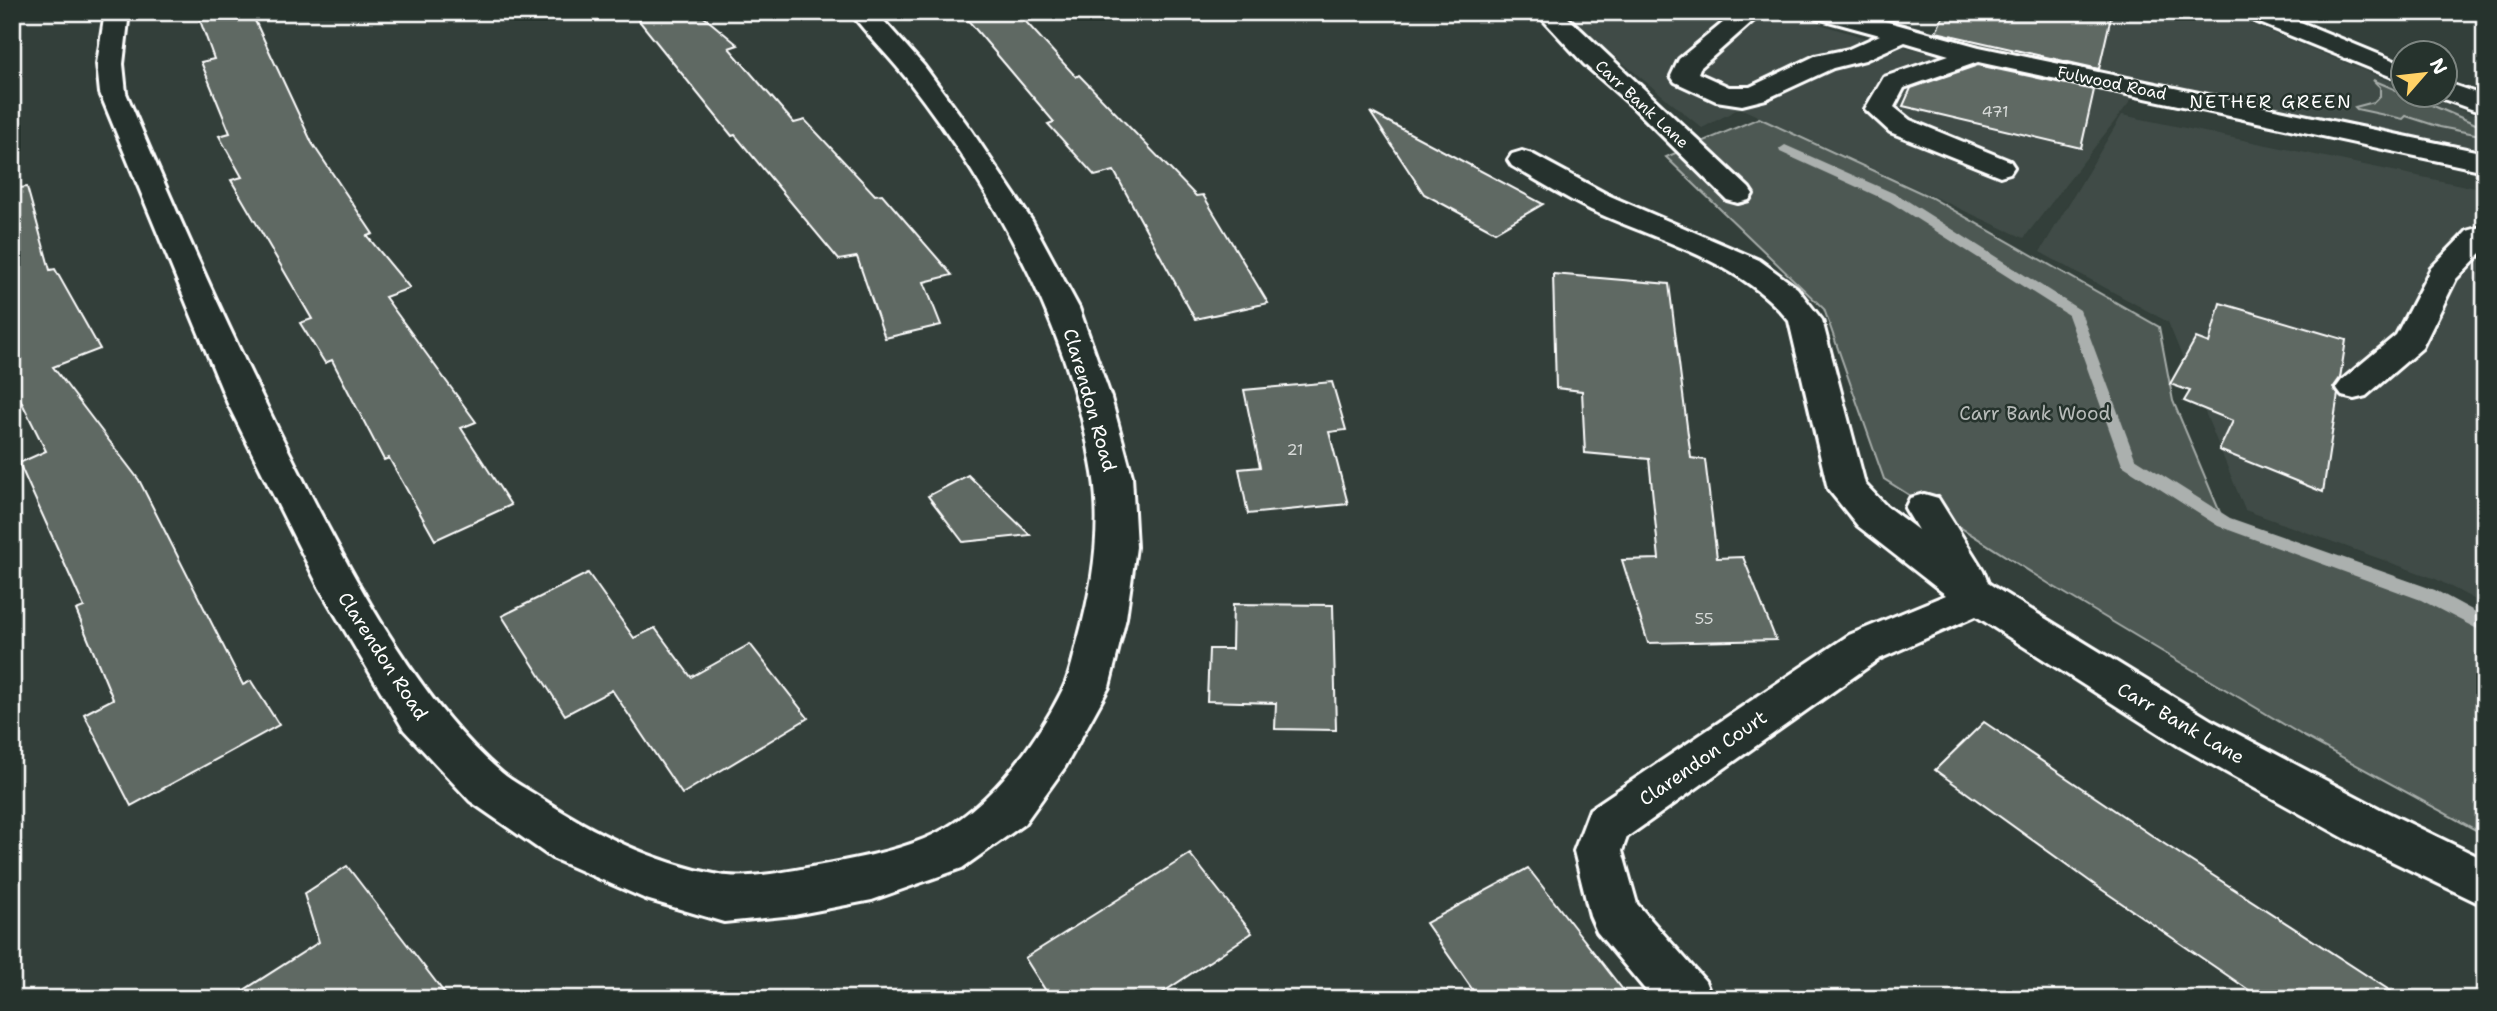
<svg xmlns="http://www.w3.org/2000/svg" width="2497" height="1011" font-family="'Shantell Sans',sans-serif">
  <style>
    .built { fill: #404c47 }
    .green { fill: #4d5853; stroke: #a6aca9; stroke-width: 2 }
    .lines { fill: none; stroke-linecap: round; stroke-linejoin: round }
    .stream { fill: #abb0ae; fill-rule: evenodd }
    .building { fill: #5f6964; stroke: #fff; stroke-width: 2 }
    .minor-casing { stroke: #fff; stroke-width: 6 }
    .minor { fill: #26332d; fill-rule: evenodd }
    .labels { text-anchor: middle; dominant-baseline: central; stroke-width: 5; stroke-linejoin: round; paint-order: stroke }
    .far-street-label { font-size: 16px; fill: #fff; stroke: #26332d }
    .number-label { font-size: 16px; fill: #d7dad8 }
    .far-neighbourhood-label { font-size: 18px; letter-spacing: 2px; fill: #fff; stroke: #26332d }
    .street-label { font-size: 19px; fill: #fff; stroke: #26332d }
    .park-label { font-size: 19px; fill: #b8bcba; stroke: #26332d }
  </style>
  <rect width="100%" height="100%" fill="#333f3a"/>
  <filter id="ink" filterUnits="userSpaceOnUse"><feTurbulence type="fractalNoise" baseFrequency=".0143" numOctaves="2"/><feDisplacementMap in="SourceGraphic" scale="14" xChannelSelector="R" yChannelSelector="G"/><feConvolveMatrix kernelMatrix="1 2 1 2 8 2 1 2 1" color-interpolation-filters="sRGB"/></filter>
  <g filter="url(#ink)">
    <g class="built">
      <polygon points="1569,12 1781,12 1862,37 1992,67 1956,12 2127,12 2141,15 2144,12 2222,12 2402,86 2402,94 2424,95 2485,120 2485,158 2146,81 2024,238 1740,108 1702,128 1588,34"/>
      <polygon points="2122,115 2485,190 2485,605 2436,579 2245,510 2168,322 2040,252"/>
    </g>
    <g class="green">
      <polygon points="2373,80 2485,128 2485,136 2440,127 2406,116 2403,119 2357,109 2355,107 2374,102 2380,96 2380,87"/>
      <polygon points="1759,118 1930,197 2159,327 2173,401 2224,522 2428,595 2485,626 2485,835 2305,737 2051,585 1884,479 1824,309 1666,157"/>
    </g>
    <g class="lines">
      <polygon class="stream" points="1785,145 1900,196 2080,310 2135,458 2230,518 2435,590 2485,617 2485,633 2421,600 2218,526 2122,465 2068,315 1890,202 1780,152 1779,149"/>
    </g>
    <g class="building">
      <polygon points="197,12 251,12 312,143 373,234 367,236 410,288 385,297 476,422 461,428 511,505 435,540 389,458 384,460 332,360 325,363 300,323 312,319 231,180 242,177 219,136 230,133 201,62 214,59"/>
      <polygon points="632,12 698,12 738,45 729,48 794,123 805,120 875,195 882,194 952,275 924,282 941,325 885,338 857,257 839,260 735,135 732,136"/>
      <polygon points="961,12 1017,12 1076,77 1079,75 1196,196 1203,195 1268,303 1195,319 1114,171 1095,176 1048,124 1054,122"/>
      <polygon points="1945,12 2112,12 2099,69 1936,32"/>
      <polygon points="1978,65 2094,90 2081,148 1903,106 1911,88"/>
      <polygon points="1370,112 1543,204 1495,232 1424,194"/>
      <polygon points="27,187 50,270 55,269 100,349 53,367 139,480 243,685 251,681 279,725 131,806 84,714 113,699 76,610 84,607 19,463 46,451 12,383 12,189"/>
      <polygon points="1553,274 1669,284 1691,458 1705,460 1717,558 1743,557 1776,640 1648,643 1622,560 1659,559 1649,459 1585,453 1582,391 1556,388"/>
      <polygon points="2220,303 2346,340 2340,378 2333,388 2338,394 2323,492 2219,450 2233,421 2184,401 2190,391 2170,384 2196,338 2209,343"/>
      <polygon points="1332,382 1346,430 1329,432 1348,504 1248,514 1239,469 1260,467 1244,390"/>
      <polygon points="968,475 1030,535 963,542 928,496"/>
      <polygon points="588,573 634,638 655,628 691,677 750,644 808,718 682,794 612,690 565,715 502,616"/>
      <polygon points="1233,604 1333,605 1336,730 1275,729 1276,703 1207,701 1209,649 1232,649"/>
      <polygon points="1984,722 2163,843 2403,999 2262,999 2095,885 1935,770"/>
      <polygon points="1190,854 1252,933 1153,999 1051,999 1025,958"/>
      <polygon points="347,866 449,999 230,999 319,942 304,894"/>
      <polygon points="1528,868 1630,999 1479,999 1426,923"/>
    </g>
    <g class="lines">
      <g class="minor-casing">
        <g id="minor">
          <path d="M105,12H129L123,64L126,93C184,232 246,369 315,503C363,595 422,705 502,773C513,782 527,789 539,797C594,833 653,863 719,875C746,880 790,871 817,866C854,859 889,853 924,839C985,814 1034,747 1063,689C1071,673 1074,654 1079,636C1093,585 1102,526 1093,473C1070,328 996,194 907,79C889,56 868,36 850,12H876L924,66L971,130L1032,221L1079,308L1111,398L1132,476L1136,547L1126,618L1109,687L1065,767L1024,824L962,868L872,900L794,915L724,922L646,899L552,858L470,801L404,730L319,587L228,404L100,93L97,64Z"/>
          <polygon points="1536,12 1562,12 1749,188 1753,194 1749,200 1738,203 1727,200 1632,106 1584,64"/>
          <polygon points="1736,12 1763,12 1700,68 1698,73 1729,87 1750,87 1815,56 1849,49 1880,35 1814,17 1811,12 1852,12 1979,47 2485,153 2485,171 1978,62 1904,88 1894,107 1910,120 2010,161 2014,167 2010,173 2000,176 1890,132 1865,109 1884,77 1949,55 1905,42 1865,60 1833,68 1766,99 1742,105 1716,101 1675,82 1671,76 1679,59"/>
          <polygon points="2242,12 2276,12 2402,64 2402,81 2245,17"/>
          <polygon points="2444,82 2485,96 2485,114 2435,96 2444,94"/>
          <path d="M1522,151L1532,154L1610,196L1759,260L1797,288L1822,320L1865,484L1886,506L1918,530L1905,508L1910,498L1924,494L1938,498L1983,570L1988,583L1994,587L2211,720L2380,809L2485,860V906L2346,839L2179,746L1976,616L1879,659L1627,837L1622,851L1637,904L1705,981L1712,999H1653L1597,932L1590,916L1574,851L1590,809L1849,635L1946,595L1858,526L1828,489L1789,321C1741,261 1659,241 1591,210C1564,197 1538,181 1512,166L1508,160L1512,154Z"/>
          <polygon points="2485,226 2485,249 2456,279 2422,348 2366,396 2354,399 2342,396 2336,388 2342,380 2396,335 2431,268 2467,231"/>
        </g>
      </g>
      <use href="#minor" class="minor"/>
    </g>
  </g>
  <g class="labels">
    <g class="far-street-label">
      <text transform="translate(2112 83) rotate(12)">Fulwood Road</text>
      <text transform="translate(1642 104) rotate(43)">Carr Bank Lane</text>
    </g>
    <g class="number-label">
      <text x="1995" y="111">471</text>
      <text x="1295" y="449">21</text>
      <text x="1704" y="618">55</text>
    </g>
    <g class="far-neighbourhood-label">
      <text x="2271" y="102">NETHER GREEN</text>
    </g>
    <g class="street-label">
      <text transform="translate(1090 400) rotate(74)">Clarendon Road</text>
      <text transform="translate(383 656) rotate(57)">Clarendon Road</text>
      <text transform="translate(2181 723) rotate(30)">Carr Bank Lane</text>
      <text transform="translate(1703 758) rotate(-35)">Clarendon Court</text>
    </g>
    <g class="park-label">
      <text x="2035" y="413">Carr Bank Wood</text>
    </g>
  </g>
  <rect width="2497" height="1011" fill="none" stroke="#26332d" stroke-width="42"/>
  <rect x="21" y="21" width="2455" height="969" fill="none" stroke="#fff" stroke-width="2.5" filter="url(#ink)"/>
  <g transform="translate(2424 74) rotate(62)"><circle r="33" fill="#26332d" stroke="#7d8581" stroke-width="2"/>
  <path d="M0-5L12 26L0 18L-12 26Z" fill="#ffd166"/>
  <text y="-10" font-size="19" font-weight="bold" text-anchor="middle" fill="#ffffff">N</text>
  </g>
</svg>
